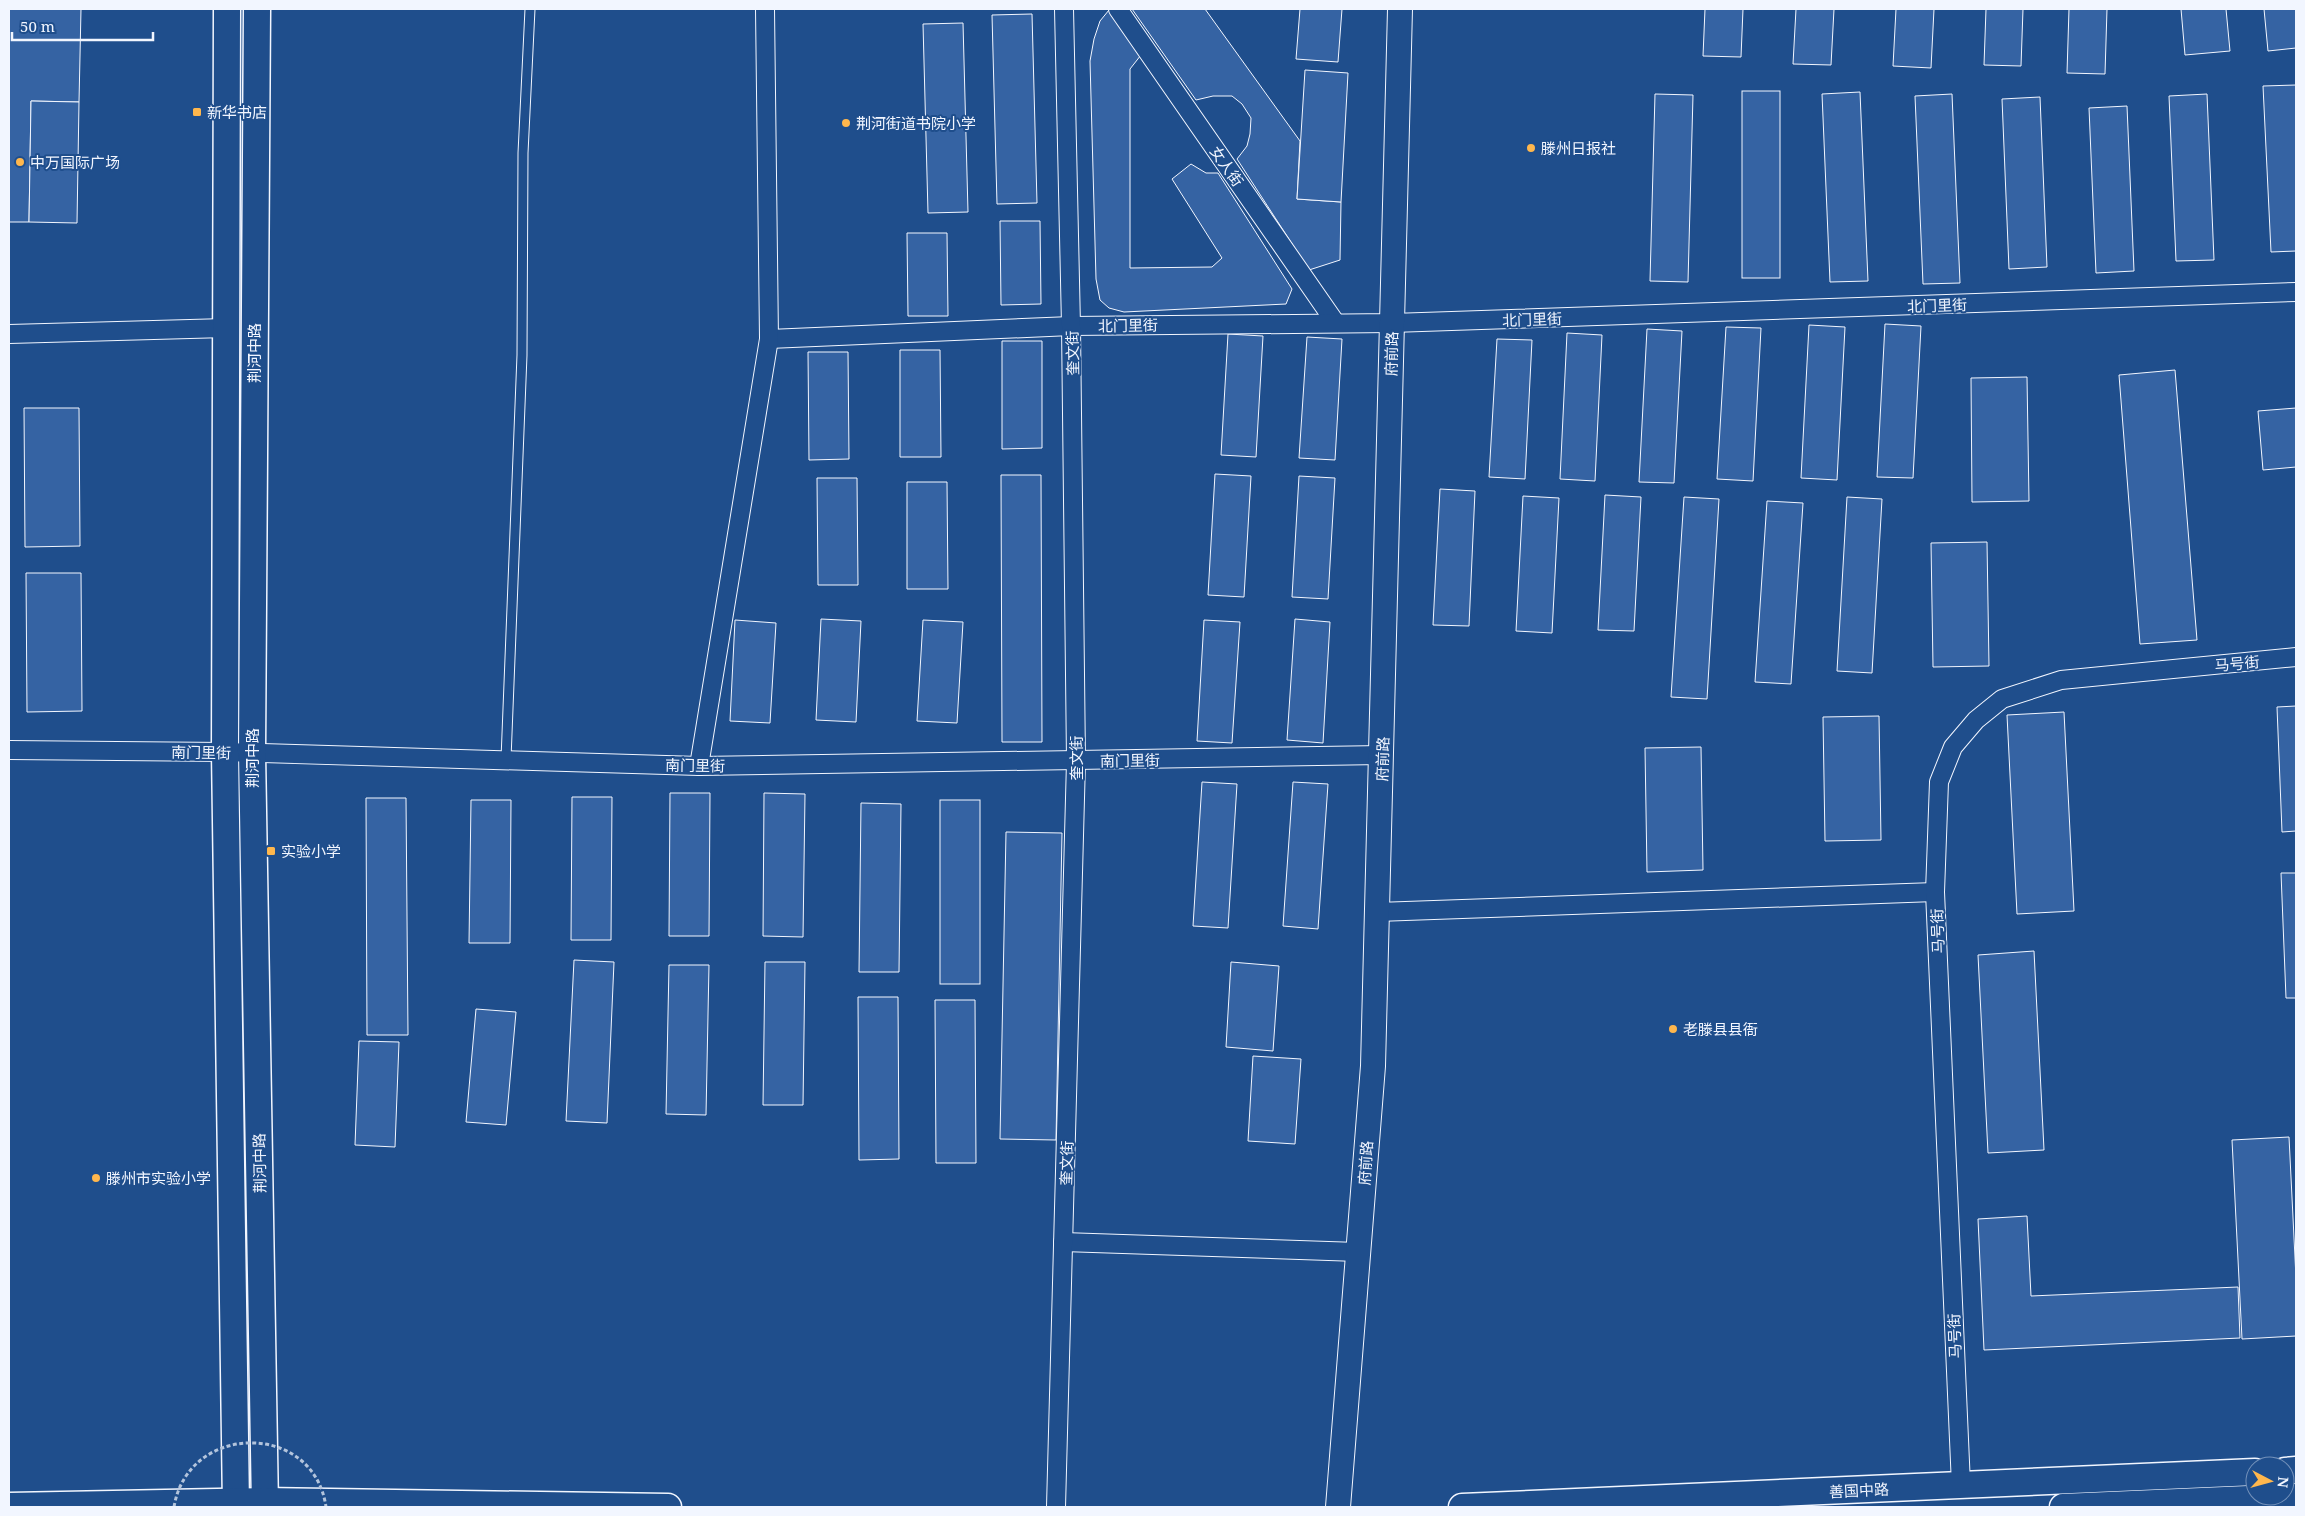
<svg xmlns="http://www.w3.org/2000/svg" width="2305" height="1516" font-family="'Noto Serif','Noto Sans SC',serif">
  <style>
    .building { fill: #3563a3; stroke: #f2f6ff }
    .lines { fill: none; stroke-linecap: round; stroke-linejoin: round }
    .lane-casing { stroke: #f2f6ff; stroke-width: 11 }
    .street-casing { stroke: #f2f6ff; stroke-width: 20 }
    .secondary-casing { stroke: #f2f6ff; stroke-width: 26 }
    .primary-casing { stroke: #f2f6ff; stroke-width: 29 }
    .lane { stroke: #1f4e8c; stroke-width: 9 }
    .street { stroke: #1f4e8c; stroke-width: 18 }
    .secondary { stroke: #1f4e8c; stroke-width: 24 }
    .primary { stroke: #1f4e8c; stroke-width: 26 }
    .path-bridge { stroke: #b3c4dc; stroke-width: 3; stroke-dasharray: 4 2.5; stroke-linecap: butt }
    .poi-dot { fill: #ffb74d; stroke: #1f4e8c; stroke-width: 2 }
    .labels { text-anchor: middle; dominant-baseline: central; stroke-width: 4; stroke-linejoin: round; paint-order: stroke }
    .poi-label { font-size: 15px; fill: #f2f6ff; stroke: #1f4e8c; text-anchor: start }
    .street-label { font-size: 15px; fill: #f2f6ff; stroke: #1f4e8c }
  </style>
  <rect width="100%" height="100%" fill="#1f4e8c"/>
  <g class="building">
    <polygon points="9,9 81,9 79,102 31,101 29,222 9,222"/>
    <polygon points="1132,9 1205,9 1300,141 1297,199 1341,202 1340,260 1309,270 1237,159 1247,146 1250,134 1251,118 1242,104 1232,96 1213,96 1196,100"/>
    <polygon points="1300,9 1342,9 1338,62 1296,59"/>
    <polygon points="1705,9 1743,9 1741,57 1703,56"/>
    <polygon points="1796,9 1834,9 1831,65 1793,64"/>
    <polygon points="1896,9 1934,9 1931,68 1893,66"/>
    <polygon points="1986,9 2023,9 2021,66 1984,65"/>
    <polygon points="2069,9 2107,9 2105,74 2067,73"/>
    <polygon points="2181,9 2226,9 2230,51 2185,55"/>
    <polygon points="2264,9 2296,9 2296,48 2268,51"/>
    <polygon points="1109,10 1141,55 1130,69 1130,268 1212,267 1222,258 1172,179 1191,164 1206,173 1218,173 1292,289 1286,304 1124,312 1109,308 1100,300 1096,279 1090,61 1094,39 1100,21"/>
    <polygon points="1032,14 1037,203 997,204 992,15"/>
    <polygon points="963,23 968,212 928,213 923,24"/>
    <polygon points="1305,70 1348,73 1341,202 1297,199"/>
    <polygon points="2296,85 2296,251 2271,252 2263,86"/>
    <rect x="1742" y="91" width="38" height="187"/>
    <polygon points="1860,92 1868,281 1830,282 1822,94"/>
    <polygon points="1655,94 1693,95 1688,282 1650,281"/>
    <polygon points="1952,94 1960,283 1923,284 1915,96"/>
    <polygon points="2207,94 2214,260 2176,261 2169,96"/>
    <polygon points="2040,97 2047,267 2009,269 2002,99"/>
    <polygon points="31,101 79,102 77,223 29,222"/>
    <polygon points="2127,106 2134,271 2096,273 2089,108"/>
    <polygon points="1000,221 1040,221 1041,304 1001,305"/>
    <polygon points="907,233 947,233 948,316 908,316"/>
    <polygon points="1885,324 1921,326 1913,478 1877,477"/>
    <polygon points="1809,325 1845,327 1837,480 1801,478"/>
    <polygon points="1726,327 1761,328 1753,481 1717,479"/>
    <polygon points="1647,329 1682,331 1674,483 1639,482"/>
    <polygon points="1567,333 1602,335 1595,481 1560,479"/>
    <polygon points="1228,334 1263,336 1256,457 1221,455"/>
    <polygon points="1307,337 1342,339 1335,460 1299,458"/>
    <polygon points="1497,339 1532,340 1525,479 1489,477"/>
    <polygon points="1002,341 1042,341 1042,448 1002,449"/>
    <polygon points="900,350 940,350 941,457 900,457"/>
    <polygon points="808,352 848,352 849,459 809,460"/>
    <polygon points="2175,370 2197,640 2140,644 2119,375"/>
    <polygon points="2027,377 2029,501 1972,502 1971,378"/>
    <polygon points="24,408 79,408 80,546 25,547"/>
    <polygon points="2296,408 2296,467 2263,470 2258,411"/>
    <polygon points="1215,474 1251,476 1244,597 1208,595"/>
    <polygon points="1001,475 1041,475 1042,742 1002,742"/>
    <polygon points="1299,476 1335,478 1328,599 1292,597"/>
    <polygon points="817,478 857,478 858,585 818,585"/>
    <polygon points="907,482 947,482 948,589 907,589"/>
    <polygon points="1440,489 1475,491 1469,626 1433,625"/>
    <polygon points="1605,495 1641,497 1634,631 1598,630"/>
    <polygon points="1523,496 1559,498 1552,633 1516,631"/>
    <polygon points="1684,497 1719,499 1707,699 1671,697"/>
    <polygon points="1847,497 1882,499 1872,673 1837,671"/>
    <polygon points="1767,501 1803,503 1791,684 1755,682"/>
    <polygon points="1987,542 1989,666 1933,667 1931,543"/>
    <polygon points="26,573 81,573 82,711 27,712"/>
    <polygon points="821,619 861,621 856,722 816,720"/>
    <polygon points="1295,619 1330,622 1323,743 1287,740"/>
    <polygon points="735,620 776,623 770,723 730,721"/>
    <polygon points="923,620 963,622 957,723 917,721"/>
    <polygon points="1204,620 1240,622 1232,743 1197,741"/>
    <polygon points="2296,706 2296,831 2282,832 2277,707"/>
    <polygon points="2064,712 2074,911 2017,914 2007,715"/>
    <polygon points="1879,716 1881,840 1825,841 1823,717"/>
    <polygon points="1701,747 1703,870 1647,872 1645,748"/>
    <polygon points="1202,782 1237,784 1228,928 1193,926"/>
    <polygon points="1293,782 1328,784 1318,929 1283,926"/>
    <polygon points="670,793 710,793 709,936 669,936"/>
    <polygon points="764,793 805,794 803,937 763,936"/>
    <polygon points="572,797 612,797 611,940 571,940"/>
    <polygon points="366,798 406,798 408,1035 367,1035"/>
    <polygon points="471,800 511,800 510,943 469,943"/>
    <rect x="940" y="800" width="40" height="184"/>
    <polygon points="861,803 901,804 899,972 859,972"/>
    <polygon points="1006,832 1062,833 1056,1140 1000,1139"/>
    <polygon points="2281,873 2296,873 2296,998 2286,998"/>
    <polygon points="2034,951 2044,1150 1988,1153 1978,955"/>
    <polygon points="574,960 614,962 607,1123 566,1121"/>
    <polygon points="765,962 805,962 803,1105 763,1105"/>
    <polygon points="1231,962 1279,966 1273,1051 1226,1047"/>
    <polygon points="669,965 709,965 706,1115 666,1114"/>
    <polygon points="858,997 898,997 899,1159 859,1160"/>
    <polygon points="935,1000 975,1000 976,1163 936,1163"/>
    <polygon points="476,1009 516,1012 506,1125 466,1122"/>
    <polygon points="359,1041 399,1042 395,1147 355,1145"/>
    <polygon points="1253,1056 1301,1059 1295,1144 1248,1141"/>
    <polygon points="2289,1137 2296,1278 2296,1336 2242,1339 2232,1140"/>
    <polygon points="2027,1216 2031,1296 2238,1287 2240,1338 1984,1350 1978,1219"/>
  </g>
  <g class="lines">
    <g class="lane-casing">
      <polyline id="lane" points="506,759 522,355 523,153 530,9"/>
    </g>
    <g class="street-casing">
      <g id="street">
        <polyline points="1118,9 1335,322"/>
        <polyline points="9,334 226,328"/>
        <polyline points="769,339 1071,326 1392,323 2296,292"/>
        <polyline points="9,750 225,752 699,766 1382,755"/>
        <polyline points="699,766 769,339 765,9"/>
        <polyline points="1377,912 1935,892"/>
        <polyline points="1063,1242 1358,1252"/>
        <polyline points="1961,1485 1935,892 1939,782 1953,747 1976,720 2002,699 2061,680 2296,657"/>
        <polyline points="1056,1507 1076,761 1071,326 1064,9"/>
      </g>
    </g>
    <g class="secondary-casing">
      <polyline id="secondary" points="1338,1507 1373,1066 1400,9"/>
    </g>
    <g class="primary-casing">
      <g id="primary">
        <polyline points="227,9 225,752 236,1507"/>
        <polyline points="257,9 252,753 265,1507"/>
        <polyline points="2285,1471 2296,1470"/>
        <polyline points="9,1506 264,1501 668,1507"/>
        <polyline points="1462,1507 2255,1472"/>
        <polyline points="2063,1507 2296,1497"/>
      </g>
    </g>
    <use href="#lane" class="lane"/>
    <use href="#street" class="street"/>
    <use href="#secondary" class="secondary"/>
    <use href="#primary" class="primary"/>
    <path class="path-bridge" d="M174,1507C188,1422 314,1421 326,1507"/>
  </g>
  <g class="poi-dot">
    <rect x="192" y="107" width="10" height="10" rx="2.5"/>
    <circle cx="846" cy="123" r="5"/>
    <circle cx="1531" cy="148" r="5"/>
    <circle cx="20" cy="162" r="5"/>
    <rect x="266" y="846" width="10" height="10" rx="2.5"/>
    <circle cx="1673" cy="1029" r="5"/>
    <circle cx="96" cy="1178" r="5"/>
  </g>
  <g class="labels">
    <g class="poi-label">
      <text x="207" y="112">新华书店</text>
      <text x="856" y="123">荆河街道书院小学</text>
      <text x="1541" y="148">滕州日报社</text>
      <text x="30" y="162">中万国际广场</text>
      <text x="281" y="851">实验小学</text>
      <text x="1683" y="1029">老滕县县衙</text>
      <text x="106" y="1178">滕州市实验小学</text>
    </g>
    <g class="street-label">
      <text transform="translate(1227 166) rotate(55)">女人街</text>
      <text transform="translate(1937 305) rotate(-2)">北门里街</text>
      <text transform="translate(1532 319) rotate(-2)">北门里街</text>
      <text transform="translate(1128 325) rotate(-1)">北门里街</text>
      <text transform="translate(254 353) rotate(-90)">荆河中路</text>
      <text transform="translate(1072 353) rotate(-91)">奎文街</text>
      <text transform="translate(1391 354) rotate(-89)">府前路</text>
      <text transform="translate(2237 663) rotate(-5)">马号街</text>
      <text transform="translate(201 752) rotate(1)">南门里街</text>
      <text transform="translate(252 758) rotate(-90)">荆河中路</text>
      <text transform="translate(1076 758) rotate(-90)">奎文街</text>
      <text transform="translate(1382 759) rotate(-88)">府前路</text>
      <text transform="translate(1130 760) rotate(-1)">南门里街</text>
      <text transform="translate(695 765) rotate(1)">南门里街</text>
      <text transform="translate(1937 931) rotate(-92)">马号街</text>
      <text transform="translate(259 1163) rotate(-91)">荆河中路</text>
      <text transform="translate(1066 1163) rotate(-88)">奎文街</text>
      <text transform="translate(1365 1163) rotate(-86)">府前路</text>
      <text transform="translate(1954 1336) rotate(-92)">马号街</text>
      <text transform="translate(1859 1490) rotate(-3)">善国中路</text>
    </g>
  </g>
  <rect width="2305" height="1516" fill="none" stroke="#f2f6ff" stroke-width="20"/>
  <g transform="translate(2270 1481) rotate(96)"><circle r="24" fill="#1f4e8c" stroke="#7391ba"/>
  <path d="M0-4L9 19L0 12L-9 19Z" fill="#ffb74d"/>
  <text y="-8" font-size="14" font-weight="bold" text-anchor="middle" fill="#f2f6ff">N</text>
  </g>
  <path d="M12 32v8h141v-8" fill="none" stroke="#f2f6ff" stroke-width="2.5"/>
  <text x="20" y="32" font-size="15" fill="#f2f6ff" stroke="#1f4e8c" stroke-width="4" paint-order="stroke">50 m</text>
</svg>
